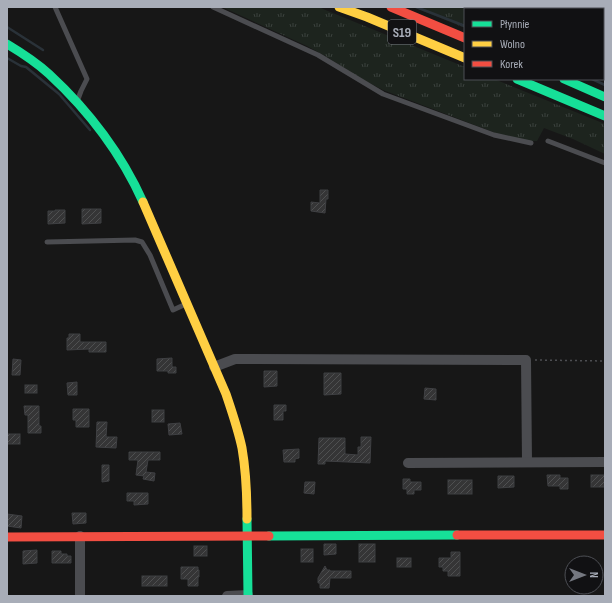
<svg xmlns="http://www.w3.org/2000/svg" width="612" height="603" font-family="'Sofia Sans Condensed',sans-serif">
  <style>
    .grass { fill: url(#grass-tufts) }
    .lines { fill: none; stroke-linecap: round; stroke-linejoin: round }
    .stream { stroke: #2a3239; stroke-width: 2.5 }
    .building { fill: url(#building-hatch); stroke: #3f4043 }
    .path { stroke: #4d4e52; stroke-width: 1.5; stroke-dasharray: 2 3; stroke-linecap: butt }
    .lane { stroke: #4b4c50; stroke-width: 5 }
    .street { stroke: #4b4c50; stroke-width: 10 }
    .fast { stroke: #16e098; stroke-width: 9 }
    .slow { stroke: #ffcf43; stroke-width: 9 }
    .jam { stroke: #f24e42; stroke-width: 9 }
    .labels { text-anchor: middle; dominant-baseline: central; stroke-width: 3; stroke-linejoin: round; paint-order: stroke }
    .shield { fill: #111113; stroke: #7b7e86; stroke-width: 1 }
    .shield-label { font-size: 14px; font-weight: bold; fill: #a8adb8 }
  </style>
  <defs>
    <pattern id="grass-tufts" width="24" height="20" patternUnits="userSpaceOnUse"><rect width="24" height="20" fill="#1d241e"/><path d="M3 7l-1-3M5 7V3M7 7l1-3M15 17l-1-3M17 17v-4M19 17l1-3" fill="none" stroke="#3b413d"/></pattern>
    <pattern id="building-hatch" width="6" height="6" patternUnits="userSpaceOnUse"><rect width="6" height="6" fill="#353536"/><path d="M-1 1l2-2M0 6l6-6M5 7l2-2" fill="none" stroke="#4f5051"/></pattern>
  </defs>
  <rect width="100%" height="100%" fill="#171717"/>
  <g class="grass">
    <polygon points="222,7 319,7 323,9 465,67 465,79 494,79 605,124 605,154 573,139 544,128 537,141 528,141 501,135 383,90 360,78 327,57 307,46"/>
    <polygon points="414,7 512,7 517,9 465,9 465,28"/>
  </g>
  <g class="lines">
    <g class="stream">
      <polyline points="416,7 465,26"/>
      <polyline points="7,27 43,50"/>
      <polyline points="7,58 21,66 26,67 59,94 90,130"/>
      <polyline points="592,79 605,85"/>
    </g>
  </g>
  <g class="building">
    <polygon points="320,190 328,190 328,199 326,199 325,213 311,211 311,202 320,203"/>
    <polygon points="82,209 101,209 101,223 82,224"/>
    <polygon points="55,210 65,210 65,223 48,224 48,211 55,211"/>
    <polygon points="69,334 80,334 80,342 106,342 106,352 89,352 89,349 67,350 67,338 69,338"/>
    <polygon points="172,358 172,367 176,367 176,373 168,373 168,371 157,371 157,359"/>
    <polygon points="13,359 21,360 20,375 12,375"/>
    <polygon points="264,371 277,371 277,386 264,387"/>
    <polygon points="324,373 341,373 341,394 324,395"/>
    <polygon points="77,382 77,395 68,395 67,383"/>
    <rect x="25" y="385" width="12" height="8"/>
    <polygon points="425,388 436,389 436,400 424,399"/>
    <polygon points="274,405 286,405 286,411 283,411 283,420 274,420"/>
    <polygon points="24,406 39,406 39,426 41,426 41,433 28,433 28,415 25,415"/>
    <polygon points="73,409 89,409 89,427 76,427 76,420 73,420"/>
    <rect x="152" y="410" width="12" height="12"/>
    <polygon points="97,422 107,422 106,437 117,437 116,448 96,447"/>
    <polygon points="180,423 182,434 169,435 168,424"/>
    <rect x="7" y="434" width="13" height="10"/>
    <polygon points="361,437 371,437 370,463 325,461 325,464 318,464 319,438 345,438 345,454 358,455 358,447 361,447"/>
    <polygon points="299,449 299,458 295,459 295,462 284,462 283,450"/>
    <polygon points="129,452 160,452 160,460 148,460 146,472 155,473 154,481 143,479 144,476 136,475 138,460 129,460"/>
    <polygon points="102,465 109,465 109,481 102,482"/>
    <polygon points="547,475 560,475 560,478 568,478 568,489 560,489 560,486 548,486"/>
    <rect x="591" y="475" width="14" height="12"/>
    <polygon points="498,476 514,476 514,487 498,488"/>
    <polygon points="403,479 410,479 410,482 421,482 421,490 414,490 414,494 407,494 407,489 403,489"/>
    <rect x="448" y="480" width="24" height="14"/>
    <polygon points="305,482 315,482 314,494 304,493"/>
    <polygon points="127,493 148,493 148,504 134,505 134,501 127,501"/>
    <polygon points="72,513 86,513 86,523 73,524"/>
    <polygon points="7,514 22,516 21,528 7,526"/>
    <polygon points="324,544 336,544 336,554 324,555"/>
    <rect x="359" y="544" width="16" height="18"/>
    <rect x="194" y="546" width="13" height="10"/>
    <rect x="301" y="549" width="12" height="13"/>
    <polygon points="37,550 37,563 23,564 23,551"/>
    <polygon points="52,551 61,551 61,554 67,554 67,556 71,556 71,563 52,563"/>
    <polygon points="451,552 460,552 460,576 448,576 448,571 443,571 443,567 439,567 439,558 451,558"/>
    <rect x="397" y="558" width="14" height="9"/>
    <polygon points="325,566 327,570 330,570 330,571 351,571 351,578 330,578 329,588 320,588 320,583 318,583 318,578"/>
    <polygon points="181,567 198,567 198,570 199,570 199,577 198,577 198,586 188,586 188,579 181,579"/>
    <rect x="142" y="576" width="25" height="10"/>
  </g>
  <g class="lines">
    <polyline class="path" points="535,360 605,361"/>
    <g class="lane">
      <polyline points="55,7 87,79 81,91 78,99"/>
      <polyline points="213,7 318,55 383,94 494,135 531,143"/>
      <polyline points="523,7 528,9"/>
      <polyline points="603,41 605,42"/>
      <polyline points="548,141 605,163"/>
      <polyline points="47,242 135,240 142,242 150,255 173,310 186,304"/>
    </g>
    <g class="street">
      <polyline points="214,367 235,359 526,360 527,462"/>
      <polyline points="408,463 605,462"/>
      <polyline points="80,536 80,596"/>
      <polyline points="227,596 248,595"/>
    </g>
    <g class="fast">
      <path d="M7,44C22,53 37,63 49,74C89,111 121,153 143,202"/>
      <polyline points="517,79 605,116"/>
      <polyline points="564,79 605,97"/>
      <polyline points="247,519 248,596"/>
      <polyline points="269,536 457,535"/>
    </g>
    <g class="slow">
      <polyline points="339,7 367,17 465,58"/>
      <path d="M143,202L226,394C232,412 238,429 242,448C246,471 247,495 247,519"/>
    </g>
    <g class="jam">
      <polyline points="391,7 465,38"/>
      <polyline points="457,535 605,535"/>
      <polyline points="7,537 269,536"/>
    </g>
  </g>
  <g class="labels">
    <rect class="shield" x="388" y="20" width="28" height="24" rx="3"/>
    <g class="shield-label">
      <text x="402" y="32">S19</text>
    </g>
  </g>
  <rect width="612" height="603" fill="none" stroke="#a8adb8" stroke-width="16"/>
  <rect x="464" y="8" width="140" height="72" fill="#111113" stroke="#4d4f55"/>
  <rect x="472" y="21" width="20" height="6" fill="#16e098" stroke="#4d4f55"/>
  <text x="500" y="28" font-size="12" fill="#a8adb8">Płynnie</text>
  <rect x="472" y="41" width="20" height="6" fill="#ffcf43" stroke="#4d4f55"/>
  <text x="500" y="48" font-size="12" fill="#a8adb8">Wolno</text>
  <rect x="472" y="61" width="20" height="6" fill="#f24e42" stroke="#4d4f55"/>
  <text x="500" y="68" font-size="12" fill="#a8adb8">Korek</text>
  <g transform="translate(584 575) rotate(90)"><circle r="19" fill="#111113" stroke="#4d4f55"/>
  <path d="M0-3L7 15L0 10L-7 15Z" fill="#757880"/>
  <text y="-6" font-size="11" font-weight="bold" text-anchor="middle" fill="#a8adb8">N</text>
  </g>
</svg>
